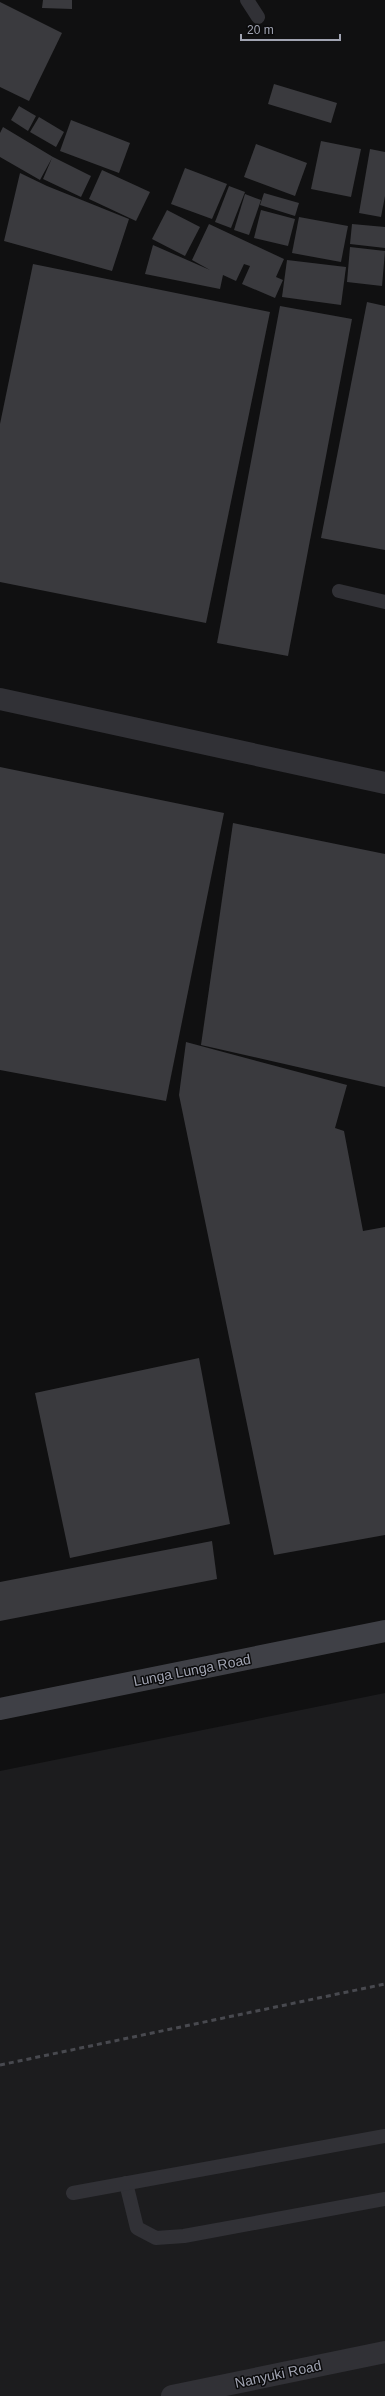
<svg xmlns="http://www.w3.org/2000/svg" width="385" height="2396" font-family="Helvetica,sans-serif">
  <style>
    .built { fill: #1c1c1e }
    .building { fill: #3a3a3e }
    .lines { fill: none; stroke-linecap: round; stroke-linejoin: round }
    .lane { stroke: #313136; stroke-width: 14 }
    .street { stroke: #313136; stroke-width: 22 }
    .secondary { stroke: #3f4046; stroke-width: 22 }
    .rail { stroke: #48494f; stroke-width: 3; stroke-dasharray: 5 4; stroke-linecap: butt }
    .labels { text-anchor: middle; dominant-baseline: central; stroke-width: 3; stroke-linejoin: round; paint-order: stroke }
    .street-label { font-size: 14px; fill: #a1a4b2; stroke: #0b0b0c }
  </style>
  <rect width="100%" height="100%" fill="#101011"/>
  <polygon class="built" points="385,1693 385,2396 0,2396 0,1771"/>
  <g class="building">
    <polygon points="43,0 72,0 72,9 42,8"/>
    <polygon points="0,2 62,33 29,101 0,87"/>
    <polygon points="274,84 337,103 331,123 268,104"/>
    <polygon points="19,106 36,116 28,131 11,120"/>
    <polygon points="39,117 64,132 56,147 30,132"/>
    <polygon points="71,120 130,143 119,173 60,151"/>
    <polygon points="3,127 53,157 91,176 81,197 43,179 52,158 40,180 0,157 0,133"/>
    <polygon points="321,141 361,149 351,197 311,189"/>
    <polygon points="256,144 307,163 295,196 244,177"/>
    <polygon points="370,149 385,152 385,196 381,217 359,213"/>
    <polygon points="185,168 227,184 212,219 171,204"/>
    <polygon points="102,170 150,192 136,221 89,199"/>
    <polygon points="20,173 47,186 129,219 112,271 4,241"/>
    <polygon points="229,186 245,192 231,228 215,222"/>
    <polygon points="264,193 299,203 295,216 260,205"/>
    <polygon points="245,194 261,200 249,235 234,230"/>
    <polygon points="167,210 200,227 185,256 152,239"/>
    <polygon points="261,210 295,219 288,246 254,238"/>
    <polygon points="299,217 348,226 341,262 292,253"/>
    <polygon points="209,224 284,259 276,277 283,280 275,298 242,284 250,266 244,264 236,281 223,275 220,289 145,274 153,245 210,270 192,260"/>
    <polygon points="352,224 385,227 385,248 350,244"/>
    <polygon points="350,247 385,251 382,286 347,282"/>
    <polygon points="287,260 346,267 341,305 282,297"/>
    <polygon points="33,264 270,312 206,623 0,582 0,424"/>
    <polygon points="367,302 385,306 385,550 321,538"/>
    <polygon points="280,306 352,319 288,656 217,643"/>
    <polygon points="0,767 224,813 166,1101 0,1070"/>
    <polygon points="233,823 385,854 385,1087 201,1045"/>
    <polygon points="186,1042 347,1085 335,1128 344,1131 363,1231 385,1227 385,1535 274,1555 179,1095"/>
    <polygon points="199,1358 230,1524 70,1558 35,1393"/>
    <polygon points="212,1541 217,1579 0,1621 0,1582"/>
  </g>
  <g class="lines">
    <g class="lane">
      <polyline points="247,0 258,17"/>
      <polyline points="339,591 385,602"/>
      <polyline points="126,2183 137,2228 156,2238 184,2236 385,2199"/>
      <polyline points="73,2193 385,2136"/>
    </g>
    <g class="street">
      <polyline points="0,699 385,783"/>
      <polyline points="172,2396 385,2352"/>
    </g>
    <polyline class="secondary" points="0,1709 385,1631"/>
    <polyline class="rail" points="0,2065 385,1984"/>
  </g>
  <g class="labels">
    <g class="street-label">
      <text transform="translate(192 1670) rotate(-11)">Lunga Lunga Road</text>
      <text transform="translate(278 2374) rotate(-12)">Nanyuki Road</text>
    </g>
  </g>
  <path d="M241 34v6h99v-6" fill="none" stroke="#a1a4b2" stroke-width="2"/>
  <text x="247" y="34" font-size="12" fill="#a1a4b2" stroke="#0b0b0c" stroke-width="3" paint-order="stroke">20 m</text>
</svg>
